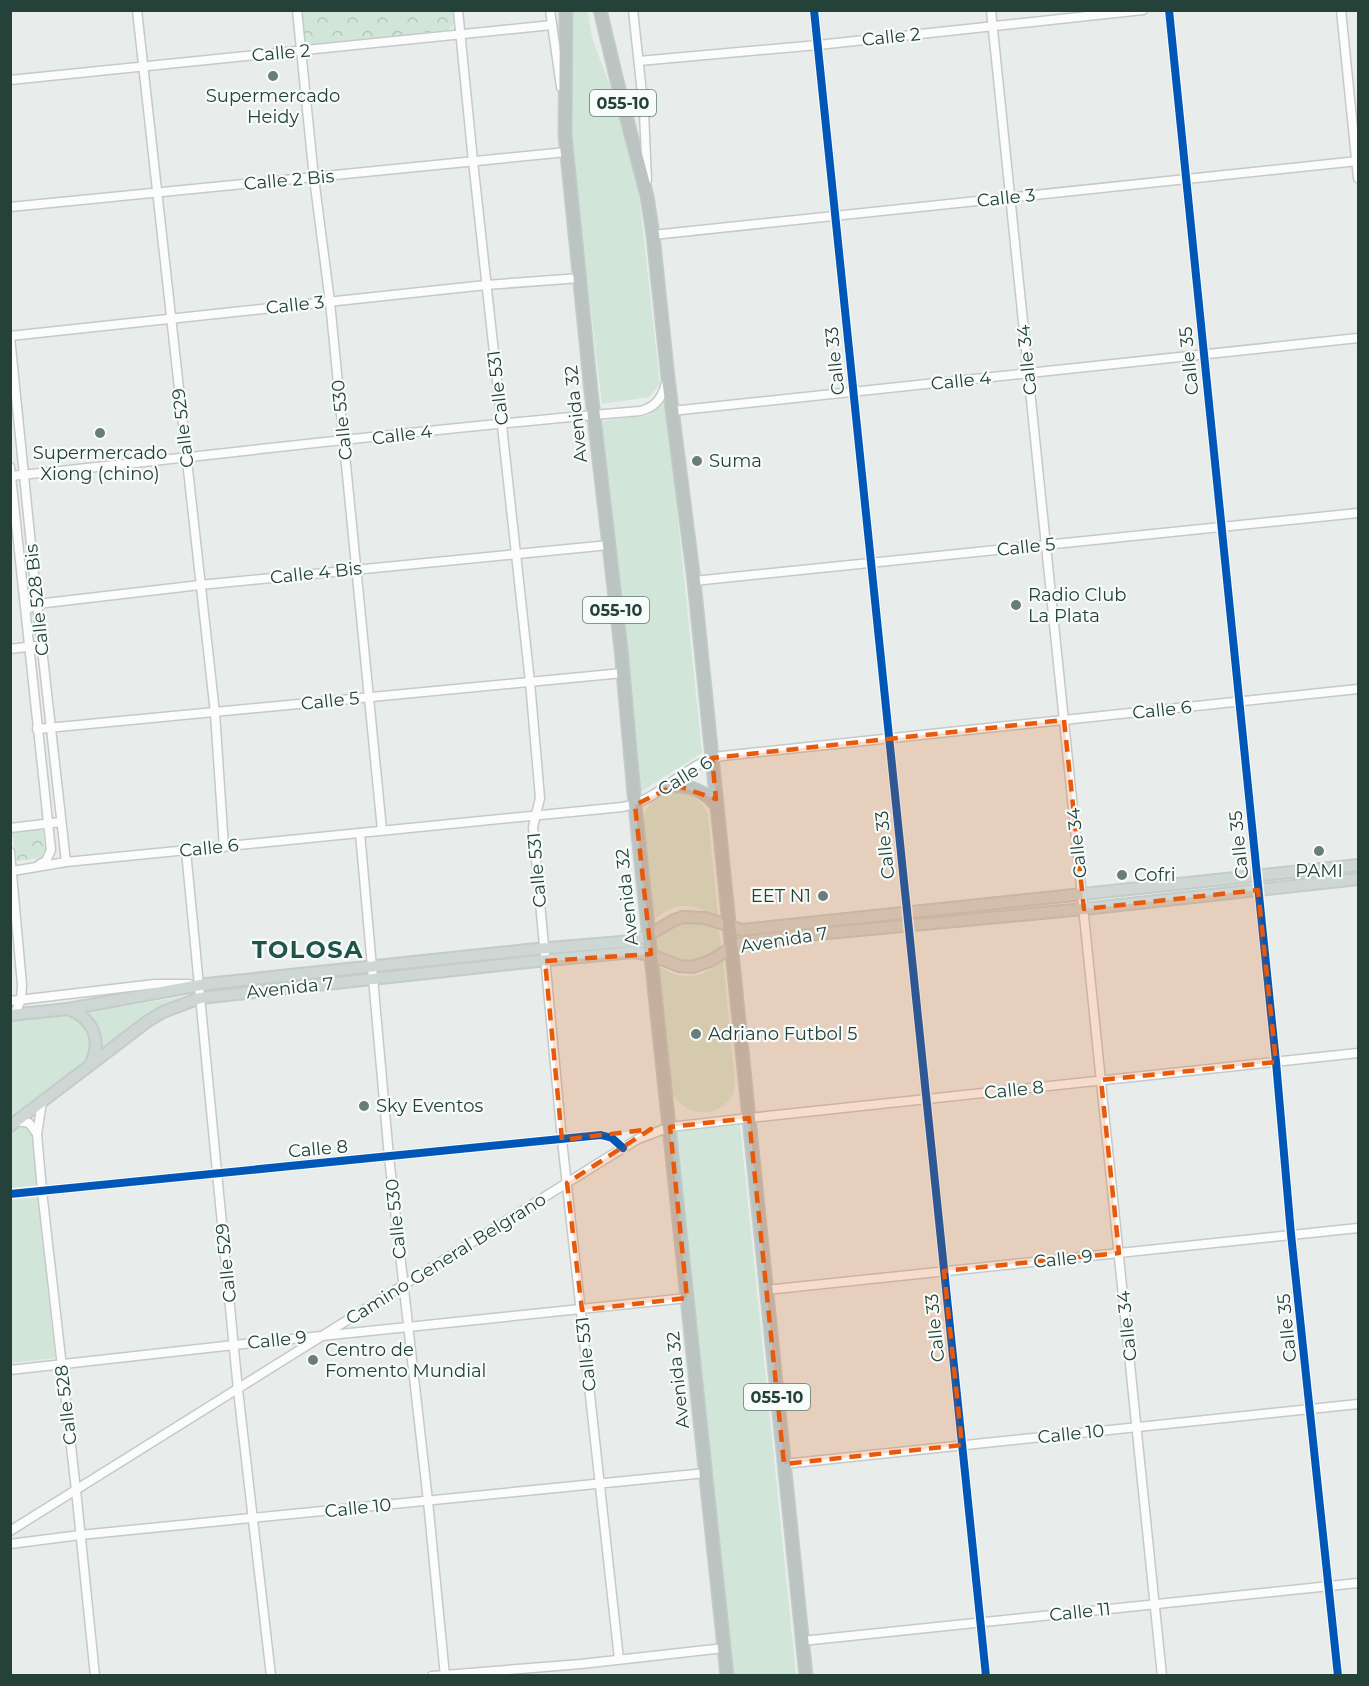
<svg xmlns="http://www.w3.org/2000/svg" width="1369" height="1686" font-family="Montserrat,sans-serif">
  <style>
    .grass { fill: #d1e6d8 }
    .park { fill: url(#park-crowns) }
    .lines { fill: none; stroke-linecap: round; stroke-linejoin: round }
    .minor-casing { stroke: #c5cac8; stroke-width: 11 }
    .major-casing { stroke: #c3ccc9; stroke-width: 14 }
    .highway-casing { stroke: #c3ccc9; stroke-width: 15 }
    .minor { stroke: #fcfcfc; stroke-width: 8 }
    .major { stroke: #cfd7d5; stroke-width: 10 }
    .highway { stroke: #bcc4c2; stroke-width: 12 }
    .cycleway-casing { stroke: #f7fbf9; stroke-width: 11 }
    .cycleway { stroke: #0057b8; stroke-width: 8 }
    .marked { fill: #e8590c; fill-opacity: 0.2; stroke: #e8590c; stroke-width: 4.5; stroke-dasharray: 12 8; stroke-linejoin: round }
    .poi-dot { fill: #697e78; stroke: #f7fbf9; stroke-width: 2 }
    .labels { text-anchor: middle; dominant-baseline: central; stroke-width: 4.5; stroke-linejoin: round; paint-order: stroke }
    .shield { fill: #f7fbf9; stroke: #637a73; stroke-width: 1.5 }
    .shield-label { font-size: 16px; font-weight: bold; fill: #24423a }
    .street-label { font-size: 18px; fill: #24423a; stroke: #f7fbf9 }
    .poi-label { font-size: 18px; fill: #24423a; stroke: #f7fbf9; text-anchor: start }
    .district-label { font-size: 24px; font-weight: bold; letter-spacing: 1.5px; fill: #1f5548; stroke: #f7fbf9 }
  </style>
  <defs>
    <pattern id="park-crowns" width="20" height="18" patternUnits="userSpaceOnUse" patternTransform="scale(1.5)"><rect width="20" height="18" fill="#d1e6d8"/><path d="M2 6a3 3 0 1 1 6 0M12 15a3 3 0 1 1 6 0" fill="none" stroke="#b3c6ba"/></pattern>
  </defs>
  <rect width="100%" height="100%" fill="#e8edeb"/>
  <g class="grass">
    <polygon points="571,11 588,11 592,38 634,150 660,384 649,397 602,404 569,128 573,32"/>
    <polygon points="666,402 702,753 642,791 639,791 602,421 649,415"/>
    <path d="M672,791C690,793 702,799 708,815L718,917C692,903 676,900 653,921L643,822C645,805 656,796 672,791Z"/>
    <polygon points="684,922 708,924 719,931 721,945 712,957 693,963 673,962 658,951 656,937 662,931"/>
    <path d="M723,960L735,1083C734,1087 734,1093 732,1096C717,1121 681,1115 671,1091L657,965C682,982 700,980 723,960Z"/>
    <path d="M187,996L155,1009L100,1049C101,1033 96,1023 83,1013Z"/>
    <path d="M69,1014C87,1027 95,1033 90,1056L11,1117V1020Z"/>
    <polygon points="738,1123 740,1125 796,1675 732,1675 674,1132"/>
    <polygon points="16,1126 27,1127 32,1133 37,1185 11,1188 11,1130"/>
    <polygon points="38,1198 55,1358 11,1363 11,1200"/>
  </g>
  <g class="park">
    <path d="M300,11H455C456,20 456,24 448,30L307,45L303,43Z"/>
    <polygon points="42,826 46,852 41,858 16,861 12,830"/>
  </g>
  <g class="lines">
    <g class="minor-casing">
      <g id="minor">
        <polyline points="137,10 215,713 224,847"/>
        <polyline points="297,10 314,178 330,302 382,830"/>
        <polyline points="458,10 473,161 530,682 540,798 533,827 562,1140 619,1659"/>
        <polyline points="550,10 561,87"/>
        <polyline points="633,10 644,112 647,180"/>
        <polyline points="814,10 986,1676"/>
        <polyline points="991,10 1162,1676"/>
        <polyline points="1169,10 1276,1062 1291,1234 1338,1676"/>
        <polyline points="1341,10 1358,178"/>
        <polyline points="639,61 818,45 1143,10"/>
        <polyline points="10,80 552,25"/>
        <polyline points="10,207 567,152"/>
        <polyline points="653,235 1358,161"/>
        <polyline points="10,336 486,285 580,278"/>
        <polyline points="10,337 37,604 66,862"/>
        <polyline points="672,411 1358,338"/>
        <polyline points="10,467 51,850 46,861 40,864"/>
        <path d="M10,476C220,455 430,428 640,411C657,407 662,397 667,381"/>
        <polyline points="694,581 1358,513"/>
        <polyline points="26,610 37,604 200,585 609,545"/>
        <polyline points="10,649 34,646"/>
        <polyline points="37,729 623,673"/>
        <polyline points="10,828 61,822"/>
        <polyline points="360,833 389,1157 428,1501 445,1676"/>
        <polyline points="186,851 238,1390 271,1676"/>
        <polyline points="10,852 22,985 21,1000 14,1015"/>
        <path d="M13,871L66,862L622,807C660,801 684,763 722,756L1358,689"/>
        <polyline points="10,1001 155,984 189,984"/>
        <polyline points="42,1102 37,1134 42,1191 76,1490 95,1676"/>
        <polyline points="17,1121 29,1123 37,1134"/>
        <polyline points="10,1194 601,1135 612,1138 623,1148"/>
        <polyline points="766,1290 1358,1228"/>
        <polyline points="10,1370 234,1345 687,1298"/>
        <polyline points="784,1464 1358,1404"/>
        <polyline points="10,1531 610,1156 638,1139 670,1127 749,1118 1358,1053"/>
        <polyline points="10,1544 80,1535 706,1473"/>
        <polyline points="802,1641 1358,1583"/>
        <polyline points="432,1676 581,1664 724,1648"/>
      </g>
    </g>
    <g class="major-casing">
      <g id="major">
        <path d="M68,1009C93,1018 102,1040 91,1063"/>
        <polyline points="10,1015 68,1009 206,984 536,949 633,941 649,935 674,920 683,917 705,918 742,930 1358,865"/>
        <polyline points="10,1126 148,1021 163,1012 200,998 537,961 634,952 651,955 679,966 692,967 710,961 738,944 763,939 1084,909 1358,879"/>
      </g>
    </g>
    <g class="highway-casing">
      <g id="highway">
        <polyline points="566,10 565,135 591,391 621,649 635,805 727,1676"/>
        <polyline points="600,10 618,85 647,196 653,235 668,378 694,581 806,1676"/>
        <path d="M668,786C689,784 704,790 717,806"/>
      </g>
    </g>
    <use href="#minor" class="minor"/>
    <use href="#major" class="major"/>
    <use href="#highway" class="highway"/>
    <g class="cycleway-casing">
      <g id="cycleway">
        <polyline points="814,10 986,1676"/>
        <polyline points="1169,10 1276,1062 1291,1234 1338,1676"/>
        <polyline points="10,1194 601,1135 612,1138 623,1148"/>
      </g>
    </g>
    <use href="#cycleway" class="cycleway"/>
  </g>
  <path class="marked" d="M1064,720L1084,909L1258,890L1276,1062L1101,1080L1119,1253L944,1271L962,1445L784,1464L749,1118L670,1127L687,1298L582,1310L567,1183L651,1129L562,1140L545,961L651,954L635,805L675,785L716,799L712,758Z"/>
  <g class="poi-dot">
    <circle cx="273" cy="76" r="6"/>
    <circle cx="100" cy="433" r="6"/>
    <circle cx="697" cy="461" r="6"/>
    <circle cx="1016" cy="605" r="6"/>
    <circle cx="1319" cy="851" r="6"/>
    <circle cx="1122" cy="875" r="6"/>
    <circle cx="823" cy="896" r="6"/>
    <circle cx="696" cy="1034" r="6"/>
    <circle cx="364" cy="1106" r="6"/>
    <circle cx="313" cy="1360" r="6"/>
  </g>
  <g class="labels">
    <g class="shield">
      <rect x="590" y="90" width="66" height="26" rx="4.5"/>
      <rect x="583" y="597" width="66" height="26" rx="4.5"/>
      <rect x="744" y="1384" width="66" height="26" rx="4.5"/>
    </g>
    <g class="shield-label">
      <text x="623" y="103">055-10</text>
      <text x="616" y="610">055-10</text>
      <text x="777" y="1397">055-10</text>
    </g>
    <g class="street-label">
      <text transform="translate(891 37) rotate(-6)">Calle 2</text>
      <text transform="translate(281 53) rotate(-5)">Calle 2</text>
      <text transform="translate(289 180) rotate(-5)">Calle 2 Bis</text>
      <text transform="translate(1006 198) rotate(-6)">Calle 3</text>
      <text transform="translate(295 305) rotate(-6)">Calle 3</text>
      <text transform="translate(1027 360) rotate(-96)">Calle 34</text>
      <text transform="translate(835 361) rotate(-96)">Calle 33</text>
      <text transform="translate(1189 361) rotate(-96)">Calle 35</text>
      <text transform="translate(961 381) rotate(-6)">Calle 4</text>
      <text transform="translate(498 388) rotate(-97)">Calle 531</text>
      <text transform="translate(576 414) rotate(-96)">Avenida 32</text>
      <text transform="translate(342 420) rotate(-96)">Calle 530</text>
      <text transform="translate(183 428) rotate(-97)">Calle 529</text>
      <text transform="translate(402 435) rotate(-7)">Calle 4</text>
      <text transform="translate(1026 547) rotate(-6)">Calle 5</text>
      <text transform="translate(316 573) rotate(-6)">Calle 4 Bis</text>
      <text transform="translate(37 600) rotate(-96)">Calle 528 Bis</text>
      <text transform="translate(330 701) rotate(-6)">Calle 5</text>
      <text transform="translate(1162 710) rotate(-6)">Calle 6</text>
      <text transform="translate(685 776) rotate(-31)">Calle 6</text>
      <text transform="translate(1077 843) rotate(-96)">Calle 34</text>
      <text transform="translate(885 845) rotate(-96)">Calle 33</text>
      <text transform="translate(1239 845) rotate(-96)">Calle 35</text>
      <text transform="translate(209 848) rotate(-6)">Calle 6</text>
      <text transform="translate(537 870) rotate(-95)">Calle 531</text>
      <text transform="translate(627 897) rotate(-96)">Avenida 32</text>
      <text transform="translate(784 940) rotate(-9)">Avenida 7</text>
      <text transform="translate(290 988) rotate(-6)">Avenida 7</text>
      <text transform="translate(1014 1090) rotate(-6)">Calle 8</text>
      <text transform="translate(318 1149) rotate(-5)">Calle 8</text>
      <text transform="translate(396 1219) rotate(-96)">Calle 530</text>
      <text transform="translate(446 1259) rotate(-32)">Camino General Belgrano</text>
      <text transform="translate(1063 1259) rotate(-6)">Calle 9</text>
      <text transform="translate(226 1263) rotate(-96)">Calle 529</text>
      <text transform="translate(1127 1326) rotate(-96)">Calle 34</text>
      <text transform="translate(935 1328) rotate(-96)">Calle 33</text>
      <text transform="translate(1287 1328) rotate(-96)">Calle 35</text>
      <text transform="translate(277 1340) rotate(-6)">Calle 9</text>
      <text transform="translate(586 1354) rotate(-96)">Calle 531</text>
      <text transform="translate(678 1380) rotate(-96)">Avenida 32</text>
      <text transform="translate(66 1405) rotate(-97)">Calle 528</text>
      <text transform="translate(1071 1434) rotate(-6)">Calle 10</text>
      <text transform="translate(358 1508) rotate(-6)">Calle 10</text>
      <text transform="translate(1080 1612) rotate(-6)">Calle 11</text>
    </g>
    <g class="poi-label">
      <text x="273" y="96" text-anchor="middle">Supermercado<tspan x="273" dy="21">Heidy</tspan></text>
      <text x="100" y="453" text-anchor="middle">Supermercado<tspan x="100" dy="21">Xiong (chino)</tspan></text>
      <text x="709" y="461">Suma</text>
      <text x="1028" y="595">Radio Club<tspan x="1028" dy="21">La Plata</tspan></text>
      <text x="1319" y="871" text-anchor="middle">PAMI</text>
      <text x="1134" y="875">Cofri</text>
      <text x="811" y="896" text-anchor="end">EET N1</text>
      <text x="708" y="1034">Adriano Futbol 5</text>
      <text x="376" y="1106">Sky Eventos</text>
      <text x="325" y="1350">Centro de<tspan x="325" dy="21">Fomento Mundial</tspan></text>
    </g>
    <g class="district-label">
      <text x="308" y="949">TOLOSA</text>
    </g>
  </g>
  <rect width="1369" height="1686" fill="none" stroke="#24423a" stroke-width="24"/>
</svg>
